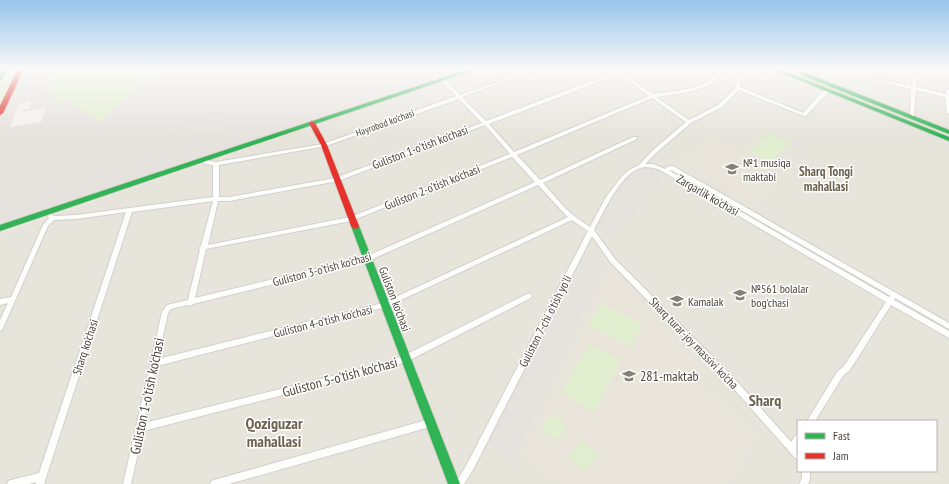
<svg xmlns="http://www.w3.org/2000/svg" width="949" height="484" font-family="'PT Sans Narrow',sans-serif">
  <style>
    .residential { fill: #e7e4dc; fill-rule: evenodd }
    .industrial { fill: #e6e2de; fill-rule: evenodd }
    .education { fill: #eae5da }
    .green { fill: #e1eecf }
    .parking { fill: #e6e3df }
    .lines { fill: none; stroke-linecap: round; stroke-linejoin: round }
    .street-casing { stroke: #d2d0cb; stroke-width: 2 }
    .fast-casing { stroke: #d3cfc5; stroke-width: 2 }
    .jam-casing { stroke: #d3cfc5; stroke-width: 2 }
    .street { fill: #fdfdfc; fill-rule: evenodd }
    .fast { fill: #30b455; fill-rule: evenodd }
    .jam { fill: #e5322d; fill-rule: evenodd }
    .labels { text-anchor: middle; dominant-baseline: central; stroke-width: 3; stroke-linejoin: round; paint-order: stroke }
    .far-street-label { font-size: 10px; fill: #4b4439; stroke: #fff }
    .street-label { font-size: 12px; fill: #4b4439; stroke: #fff }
    .poi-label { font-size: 12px; fill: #4b4439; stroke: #fff; text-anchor: start }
    .neighbourhood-label { font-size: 13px; font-weight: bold; fill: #6e6250; stroke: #fff }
    .near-poi-label { font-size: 14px; fill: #4b4439; stroke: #fff; text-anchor: start }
    .near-street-label { font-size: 14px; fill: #4b4439; stroke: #fff }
    .near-neighbourhood-label { font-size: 16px; font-weight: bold; fill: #6e6250; stroke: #fff }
  </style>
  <rect width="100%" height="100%" fill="#f4f2ee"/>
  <g class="residential">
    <path d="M481,69H775L827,91L949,139V484H466L590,228L576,220L445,80ZM798,421H936V471H798Z"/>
    <polygon points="789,69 949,69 949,132 912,117"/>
    <polygon points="443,81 539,186 588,229 549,311 469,463 453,484 0,484 0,233"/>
  </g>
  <g class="industrial">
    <path d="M21,69H64L54,71L46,90L56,94L55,104L68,101L99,122L147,78L164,69H474L0,226V113ZM31,102L29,109L22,110L21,112L46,108L41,122L10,127L19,104Z"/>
    <polygon points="588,248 607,261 514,462 487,444"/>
  </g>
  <g class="education">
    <polygon points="709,139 782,178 758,204 683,161"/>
    <polygon points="611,265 702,372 694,380 755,433 738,467 725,484 561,484 525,451"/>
  </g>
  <g class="green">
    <polygon points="8,69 17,69 0,105 0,85"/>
    <polygon points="64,69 164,69 147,78 99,122 68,101 54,104 56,94 46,90 54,71"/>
    <polygon points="786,69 935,128 935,130 933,130 784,71"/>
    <polygon points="770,133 790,143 770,162 749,152"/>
    <polygon points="601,303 642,323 631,347 588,326"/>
    <polygon points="589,344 621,361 594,413 561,393"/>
    <circle cx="554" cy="427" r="11"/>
    <polygon points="581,440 598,453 585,472 568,458"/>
  </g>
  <g class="parking">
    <polygon points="219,116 230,141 198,151 188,126"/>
    <polygon points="173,128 175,131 184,156 142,170 134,140"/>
    <polygon points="648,167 655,169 664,177 650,192 637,213 608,237 596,227 609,203 611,195 631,176 640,169"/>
  </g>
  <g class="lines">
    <g class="street-casing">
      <g id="street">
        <path d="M534,69H539L462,97L486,121L616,72L612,69H616L620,71L626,69H631V70L622,73L653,94C668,92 693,90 706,83C712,80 715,74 718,69H722C720,75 715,82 709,85C693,93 673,94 656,97L689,120L718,105L736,88V82L745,69H749L740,82V87L803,113L825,89H829V91L806,116H804L739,90L722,107L691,123L657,152L645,164H653L665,169L669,166H673L949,323V329L895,298L894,300L949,331V338L891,305L850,370L843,376L815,421H807L837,372L844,366L886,302L660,170C655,168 650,167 645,167C622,169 604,212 594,230L615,259L732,376L791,442L795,436L798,435V446L797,448L798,449V459L795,458L726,380L611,263L592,236L473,470L464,484H455L467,464L588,231L572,220L386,307L157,366L144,423L385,363L403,356L529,293L531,294L532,296L531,298L408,361L385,369L143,431L131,484H123L162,312L167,305L188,300L200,250L199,248L201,246L213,201L132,212L44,484H36V482L29,484H7L8,481L11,480L39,473L126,212L76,219L54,220L48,226L3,328L2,330L0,331V320L8,303L0,305V299L11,297L43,225L49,218L48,216L49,215L51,214L54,216L76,215L213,197V165L205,164L201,159L202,158H206L209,161L216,162L323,144L456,96L440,80V78H444L460,95ZM619,74L649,96L514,152L489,124ZM652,98L686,122L653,150L639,165L629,170L622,176L606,197L590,227L574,216L565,208L543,183L637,139V137H633L540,180L517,155ZM459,99L482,123L335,178L229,197H219V165L326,146ZM485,125L510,154L350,217L208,245L218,201H229L338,181ZM512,157L535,182L365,257L195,298L206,249L351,221ZM671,170L891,296L889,297L670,171ZM538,185L561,210L568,217L383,303L158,359L168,313L171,309L188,305L190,306L193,304L368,261Z"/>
        <polygon points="827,69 831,69 820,81 816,81 816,79"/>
        <polygon points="907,69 917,69 917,70 949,74 949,76 917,73 916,87 945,94 947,90 949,89 949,114 947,113 945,97 916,90 914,117 914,118 910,118 911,89 876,81 876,80 878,79 912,86 913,72"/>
        <polygon points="430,419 433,420 434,423 433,426 430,427 229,484 210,484 211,481 214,480"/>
        <polygon points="802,471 810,471 810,479 808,484 799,484 802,478"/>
      </g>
    </g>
    <g class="fast-casing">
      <g id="fast">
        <polygon points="1,69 7,69 3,78 0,80"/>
        <polygon points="469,69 477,69 0,231 0,225"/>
        <polygon points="772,69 779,69 949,137 949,141"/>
        <polygon points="803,72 949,130 949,134 801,75 801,73"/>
        <polygon points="355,223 359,226 460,484 448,484 351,226"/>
      </g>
    </g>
    <g class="jam-casing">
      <g id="jam">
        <polygon points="18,69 24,69 3,113 0,115 0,106"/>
        <polygon points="312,121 315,123 327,145 359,226 358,228 355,229 351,226 321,145 309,123"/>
      </g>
    </g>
    <use href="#street" class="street"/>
    <use href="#fast" class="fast"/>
    <use href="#jam" class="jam"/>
  </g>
  <linearGradient id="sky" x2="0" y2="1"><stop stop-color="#98c4ec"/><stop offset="0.51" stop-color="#faf9f7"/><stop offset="1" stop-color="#faf9f7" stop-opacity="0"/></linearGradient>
  <rect width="949" height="136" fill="url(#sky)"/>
  <defs>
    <g id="school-bare" transform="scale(1.08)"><path d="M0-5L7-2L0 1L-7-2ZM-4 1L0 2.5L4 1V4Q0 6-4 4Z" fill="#868178" stroke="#fff" stroke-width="2.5" paint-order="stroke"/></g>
  </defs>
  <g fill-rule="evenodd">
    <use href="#school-bare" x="732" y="169"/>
    <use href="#school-bare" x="740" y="295"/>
    <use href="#school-bare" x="677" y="301"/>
    <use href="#school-bare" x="629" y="376"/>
  </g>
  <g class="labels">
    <g class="far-street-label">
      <text transform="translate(385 123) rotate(-20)">Hayrobod ko'chasi</text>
    </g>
    <g class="street-label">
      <text transform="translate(420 147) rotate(-21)">Guliston 1-o'tish ko'chasi</text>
      <text transform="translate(432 187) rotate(-22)">Guliston 2-o'tish ko'chasi</text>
      <text transform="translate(708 195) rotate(30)">Zargarlik ko'chasi</text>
      <text transform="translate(322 269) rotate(-15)">Guliston 3-o'tish ko'chasi</text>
      <text transform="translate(395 299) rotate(69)">Guliston ko'chasi</text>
      <text transform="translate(323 321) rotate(-14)">Guliston 4-o'tish ko'chasi</text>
      <text transform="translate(545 321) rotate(-63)">Guliston 7-chi o'tish yo'li</text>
      <text transform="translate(694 343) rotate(46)">Sharq turar-joy massivi ko'cha</text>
      <text transform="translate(85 347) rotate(-72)">Sharq ko'chasi</text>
    </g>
    <g class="poi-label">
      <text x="743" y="162">№1 musiqa<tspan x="743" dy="14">maktabi</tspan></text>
      <text x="751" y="288">№561 bolalar<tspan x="751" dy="14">bog'chasi</tspan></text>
      <text x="688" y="301">Kamalak</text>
    </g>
    <g class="neighbourhood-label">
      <text x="826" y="171">Sharq Tongi<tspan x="826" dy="15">mahallasi</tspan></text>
    </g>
    <g class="near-poi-label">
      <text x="640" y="376">281-maktab</text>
    </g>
    <g class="near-street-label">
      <text transform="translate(340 377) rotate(-15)">Guliston 5-o'tish ko'chasi</text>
      <text transform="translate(147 396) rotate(-78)">Guliston 1-o'tish ko'chasi</text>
    </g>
    <g class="near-neighbourhood-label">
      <text x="765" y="400">Sharq</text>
      <text x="274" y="423">Qoziguzar<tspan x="274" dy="18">mahallasi</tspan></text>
    </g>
  </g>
  <rect x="797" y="420" width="140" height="52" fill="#ffffff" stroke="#b7b4b0"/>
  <rect x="805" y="433" width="20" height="6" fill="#30b455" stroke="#b7b4b0"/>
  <text x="833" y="440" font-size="12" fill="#4b4439">Fast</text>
  <rect x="805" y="453" width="20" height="6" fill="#e5322d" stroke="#b7b4b0"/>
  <text x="833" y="460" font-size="12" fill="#4b4439">Jam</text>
</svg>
